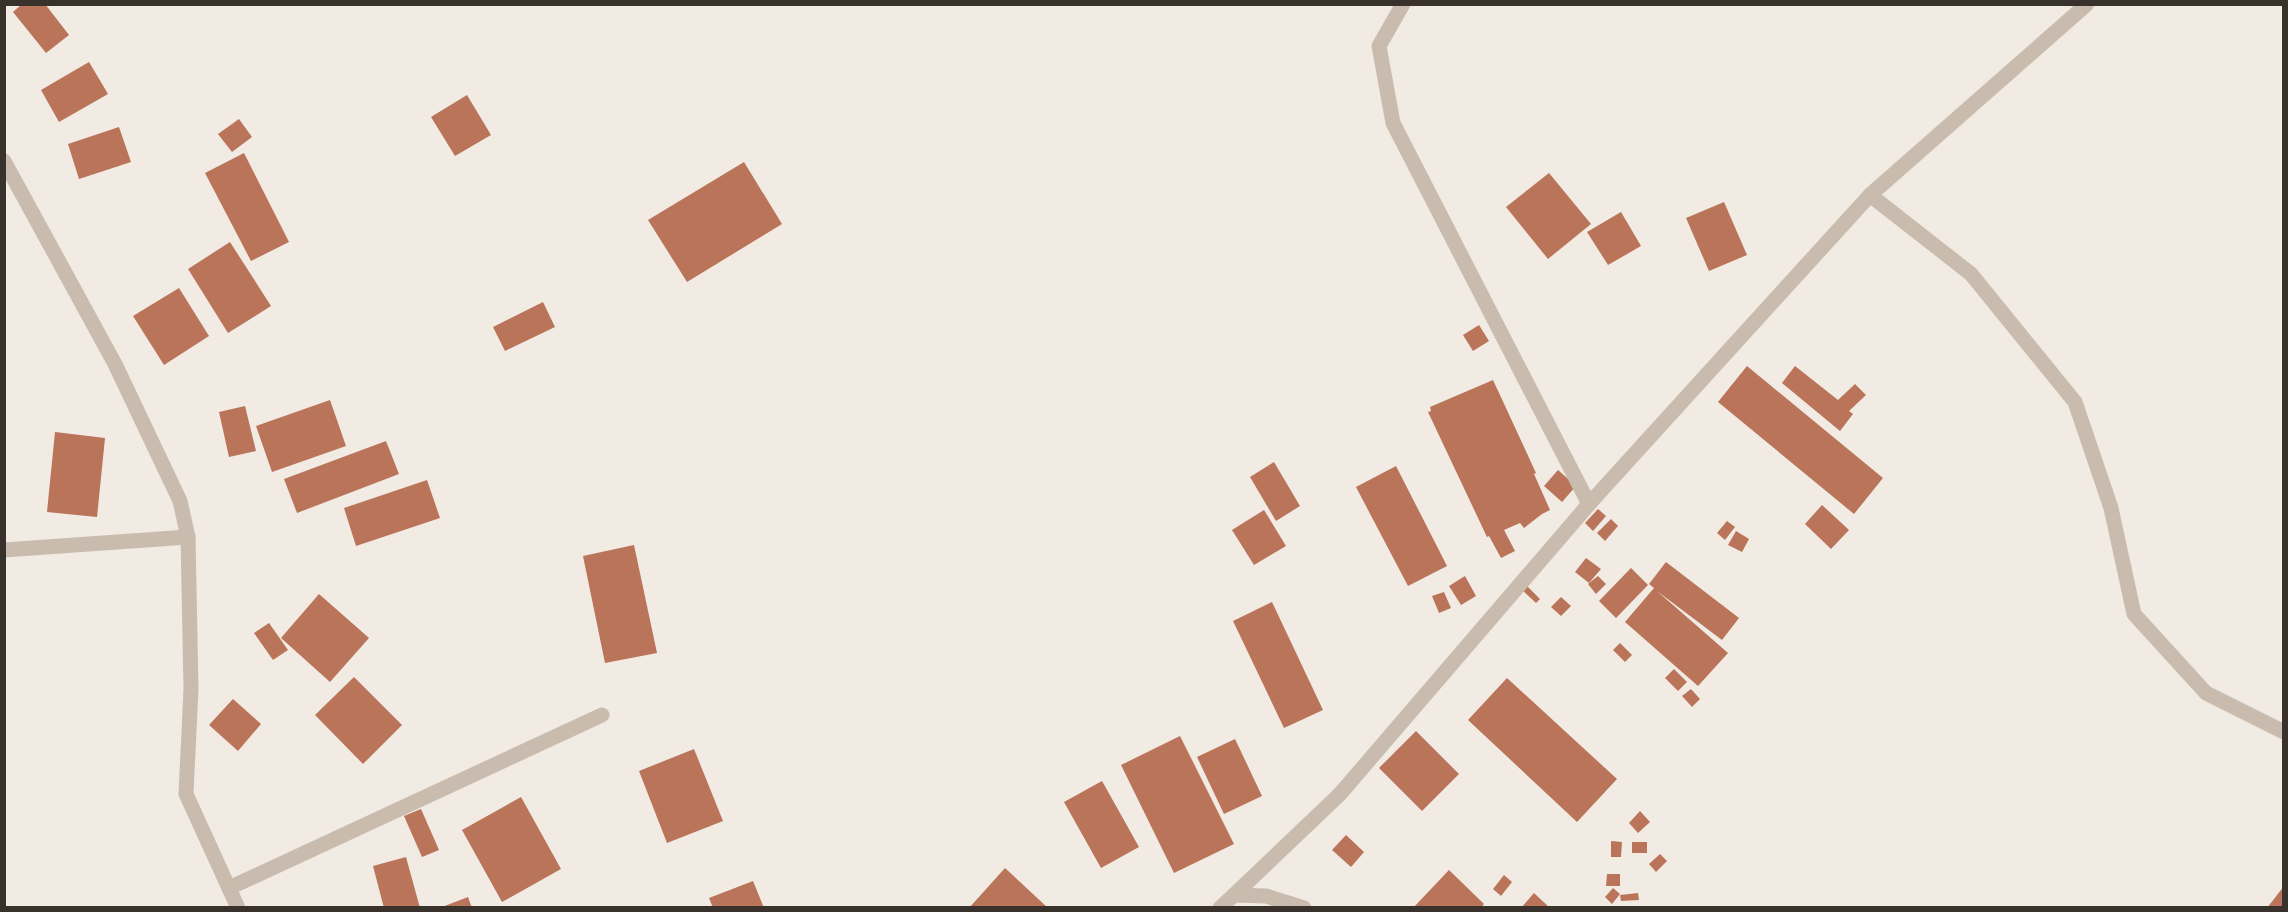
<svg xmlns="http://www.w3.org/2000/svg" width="2288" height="912" font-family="'Sofia Sans Condensed',sans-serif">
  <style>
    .building { fill: #b97459 }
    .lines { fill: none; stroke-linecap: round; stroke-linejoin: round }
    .minor { stroke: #c9bcaf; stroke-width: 15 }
  </style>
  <rect width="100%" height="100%" fill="#f1ebe3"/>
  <g class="building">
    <polygon points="22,4 45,4 69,35 46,53 13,12"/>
    <polygon points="89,62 108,94 59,122 41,90"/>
    <polygon points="467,95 491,135 455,156 431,117"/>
    <polygon points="239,119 252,137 232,152 218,134"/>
    <polygon points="119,127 131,162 79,179 68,144"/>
    <polygon points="244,153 289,242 251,261 205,173"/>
    <polygon points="744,162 782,224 687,282 648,220"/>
    <polygon points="1549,173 1591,224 1548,259 1506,207"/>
    <polygon points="1724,202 1747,255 1709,271 1686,218"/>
    <polygon points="1621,212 1641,246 1608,265 1587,232"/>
    <polygon points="230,242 271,306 228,333 188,269"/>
    <polygon points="179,288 209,336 164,365 133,316"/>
    <polygon points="543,302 555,327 505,351 493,327"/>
    <polygon points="1479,325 1489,341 1473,351 1463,335"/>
    <polygon points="1747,366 1883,478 1854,514 1718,402"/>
    <polygon points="1795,366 1838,400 1855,384 1866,395 1849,411 1853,414 1840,431 1782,383"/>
    <polygon points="1493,380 1536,473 1534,474 1550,510 1542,514 1524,528 1520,523 1504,530 1515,551 1501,558 1489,536 1487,537 1428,412 1431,411 1430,407"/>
    <polygon points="330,400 346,446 272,472 256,426"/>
    <polygon points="245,406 256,451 229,457 219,412"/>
    <polygon points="55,432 105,438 97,517 47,512"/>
    <polygon points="386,441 399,474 297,513 284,479"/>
    <polygon points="1274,462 1300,506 1276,521 1250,477"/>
    <polygon points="1396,466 1447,566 1408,586 1356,487"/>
    <polygon points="1558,470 1576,486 1562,502 1544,486"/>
    <polygon points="427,480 440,518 356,546 344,508"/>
    <polygon points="1822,505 1849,530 1831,549 1805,524"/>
    <polygon points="1598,509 1606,516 1593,531 1585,523"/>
    <polygon points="1264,510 1286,546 1254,565 1232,530"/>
    <polygon points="1611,519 1618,526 1605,541 1597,533"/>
    <polygon points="1727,521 1735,527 1725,540 1717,533"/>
    <polygon points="1736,531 1749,539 1742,552 1728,545"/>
    <polygon points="634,545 657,653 605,663 583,556"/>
    <polygon points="1586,558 1601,569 1589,583 1575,572"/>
    <polygon points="1666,562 1739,618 1722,640 1657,591 1728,653 1698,686 1625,622 1654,588 1649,584"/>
    <polygon points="1631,568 1648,585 1616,618 1599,601"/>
    <polygon points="1465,576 1476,596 1461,605 1449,586"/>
    <polygon points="1598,576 1606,584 1596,594 1588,584"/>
    <polygon points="1526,585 1540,599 1536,603 1522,590"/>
    <polygon points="1444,592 1451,608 1439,613 1432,596"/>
    <polygon points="319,594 369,638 330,682 281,638"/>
    <polygon points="1561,597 1571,606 1561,616 1551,607"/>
    <polygon points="1272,602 1323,710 1284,728 1233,621"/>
    <polygon points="269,623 288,650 273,660 254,633"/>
    <polygon points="1620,643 1632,655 1625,662 1613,650"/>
    <polygon points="1674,669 1687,682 1678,691 1665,678"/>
    <polygon points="354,677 402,725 363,764 315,715"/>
    <polygon points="1507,678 1617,779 1577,822 1468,720"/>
    <polygon points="1691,689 1700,699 1692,707 1682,696"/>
    <polygon points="233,699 261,724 238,751 209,725"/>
    <polygon points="1416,731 1459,774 1422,811 1379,768"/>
    <polygon points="1180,736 1234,844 1174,873 1121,765"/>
    <polygon points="1235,739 1262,796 1224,814 1197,757"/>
    <polygon points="694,749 723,821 667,843 639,771"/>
    <polygon points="1102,781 1139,847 1101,868 1064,802"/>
    <polygon points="521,797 561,869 502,902 462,830"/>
    <polygon points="421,809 439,850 422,857 404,816"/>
    <polygon points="1640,811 1650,822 1638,833 1629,823"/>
    <polygon points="1346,835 1364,852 1351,867 1332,850"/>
    <polygon points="1611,841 1622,842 1621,857 1611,857"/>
    <rect x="1632" y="842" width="15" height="11"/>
    <polygon points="1660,854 1667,861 1656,872 1649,864"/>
    <polygon points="406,857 420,908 384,908 373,866"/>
    <polygon points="1005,868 1048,908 969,908"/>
    <polygon points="1449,870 1484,904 1481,908 1413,908"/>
    <polygon points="1607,874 1620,874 1620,886 1606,886"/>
    <polygon points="1504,875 1512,882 1501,896 1493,889"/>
    <polygon points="753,881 764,908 713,908 709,898"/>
    <polygon points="2284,886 2284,908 2267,908"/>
    <polygon points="1613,888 1620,894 1612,904 1605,897"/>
    <polygon points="1534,893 1550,908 1521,908"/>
    <polygon points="1638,893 1639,900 1621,901 1620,895"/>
    <polygon points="468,897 472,908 442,908 442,907"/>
  </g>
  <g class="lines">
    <g class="minor">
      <polyline points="1403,4 1379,46 1393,123 1589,504"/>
      <polyline points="4,161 115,364 180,501 188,537 191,689 186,794 238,908"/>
      <polyline points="1870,195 1971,274 2075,402 2111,508 2134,614 2206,693 2284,732"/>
      <polyline points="4,550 188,537"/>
      <polyline points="229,888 602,715"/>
      <polyline points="1234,895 1340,794 1589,504 1870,195 2087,4"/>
      <polyline points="1220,908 1234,895 1266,896 1304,908"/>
    </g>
  </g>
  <rect width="2288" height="912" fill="none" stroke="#39312c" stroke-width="12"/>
</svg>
